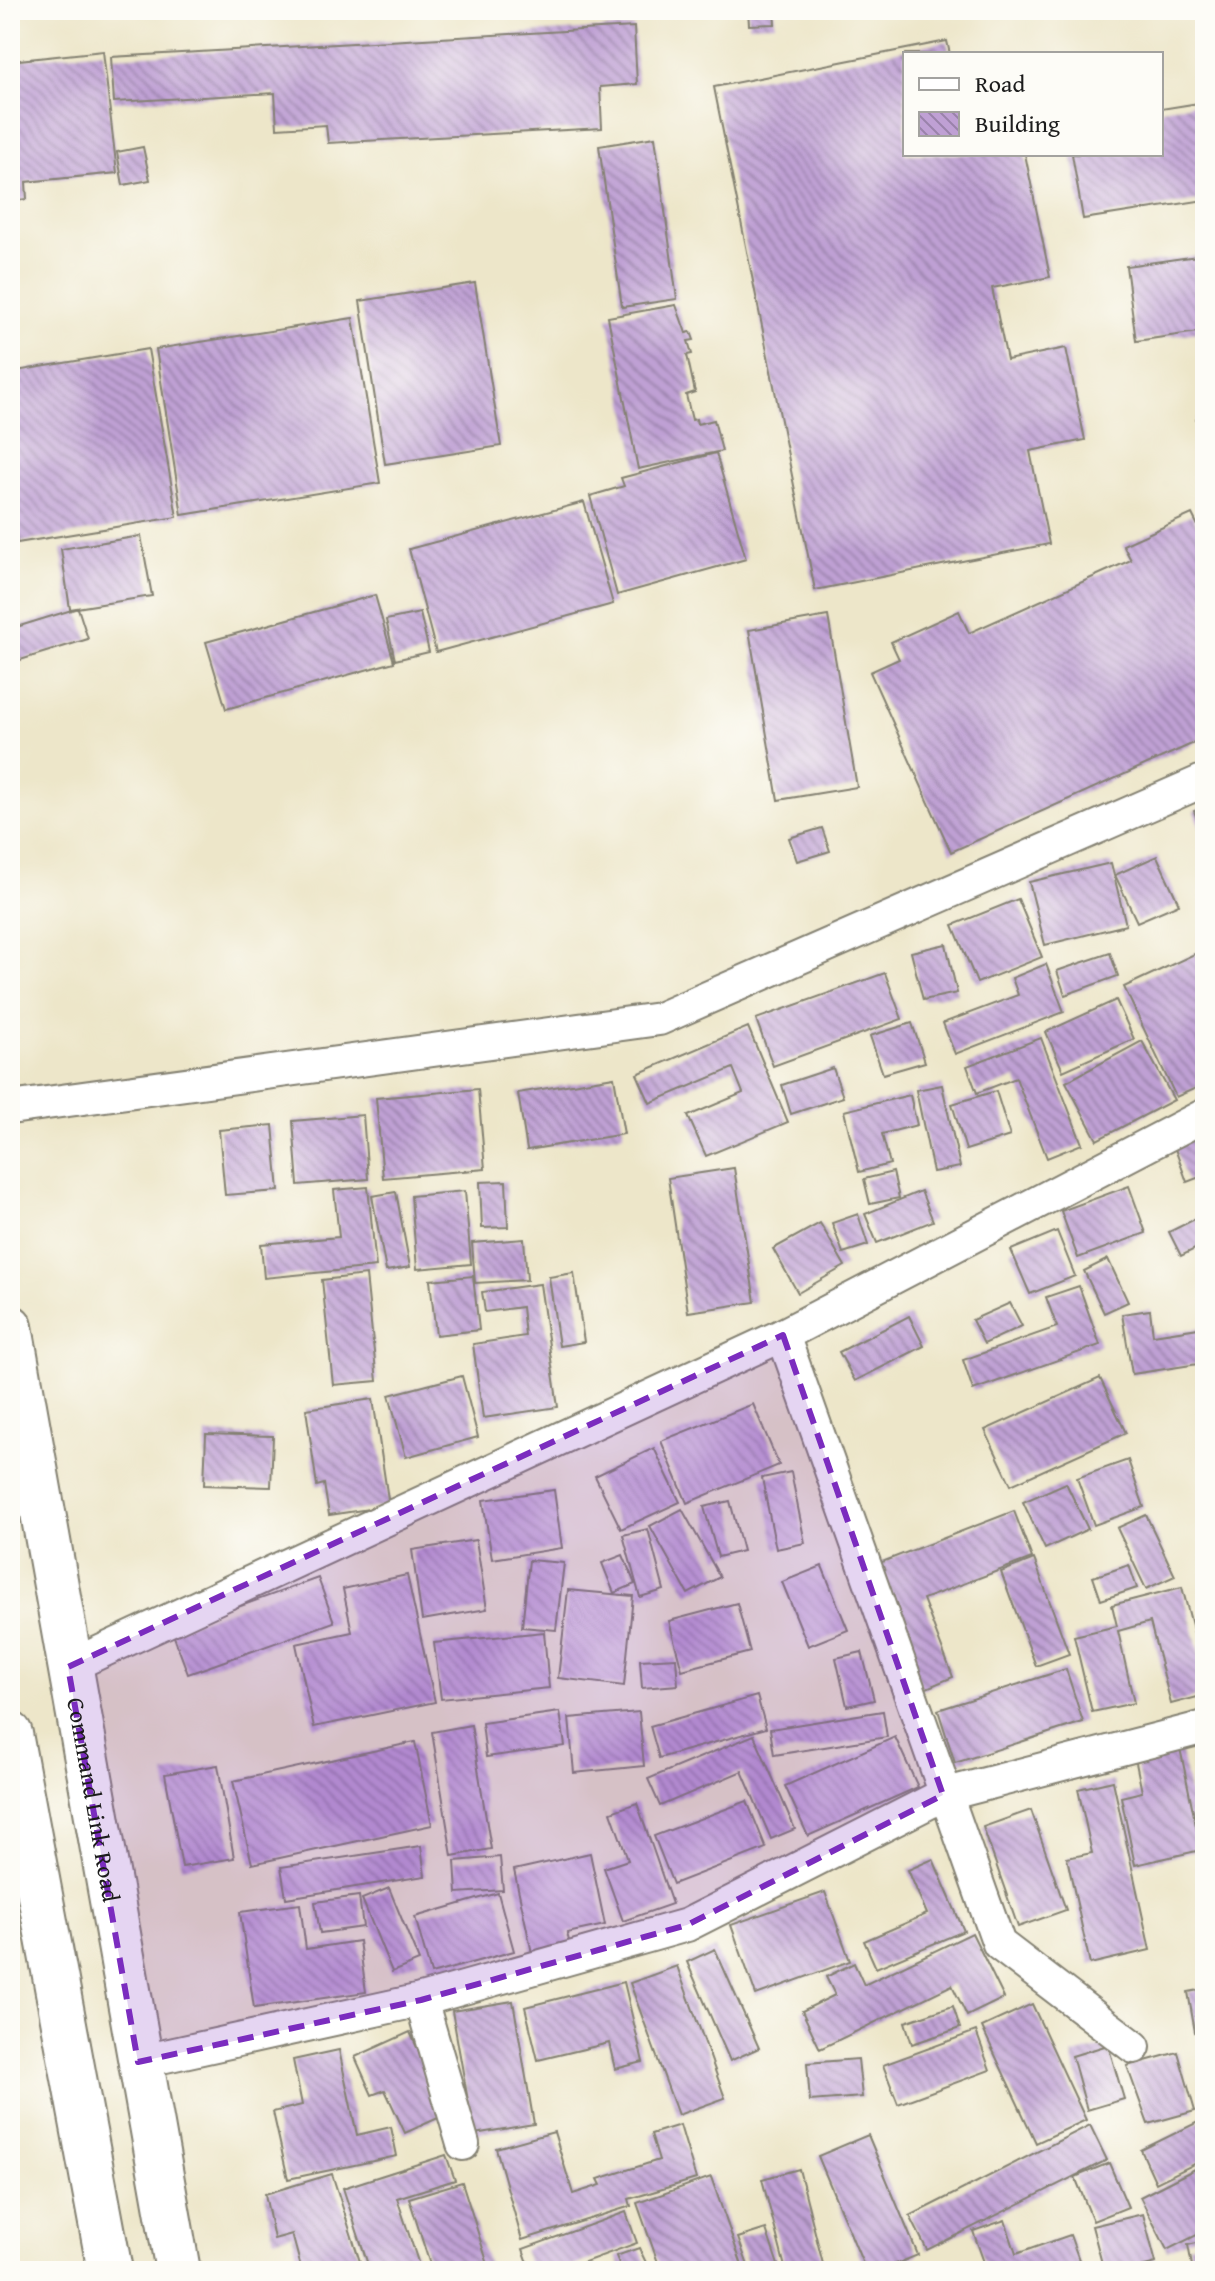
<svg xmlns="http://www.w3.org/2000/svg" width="1215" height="2281" font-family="'Gentium Book Plus',serif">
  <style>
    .building { fill: url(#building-back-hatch) }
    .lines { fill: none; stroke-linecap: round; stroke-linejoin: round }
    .street-casing { stroke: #848172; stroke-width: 36 }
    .primary-casing { stroke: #848172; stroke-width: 48 }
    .street { stroke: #fff; stroke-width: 32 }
    .primary { stroke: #fff; stroke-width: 44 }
    .marked { fill: #7b2cbf; fill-opacity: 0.2; stroke: #7b2cbf; stroke-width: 6; stroke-dasharray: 16 10; stroke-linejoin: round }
    .labels { text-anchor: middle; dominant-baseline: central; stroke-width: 6; stroke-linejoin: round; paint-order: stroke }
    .street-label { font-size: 24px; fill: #1c1c1c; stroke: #fdfcf7 }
  </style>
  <defs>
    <pattern id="building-back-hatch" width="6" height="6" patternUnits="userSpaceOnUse" patternTransform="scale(2)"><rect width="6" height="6" fill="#bfa0d4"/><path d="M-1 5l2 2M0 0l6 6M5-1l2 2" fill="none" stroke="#9a82ab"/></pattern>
  </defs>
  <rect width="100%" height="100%" fill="#fdfcf7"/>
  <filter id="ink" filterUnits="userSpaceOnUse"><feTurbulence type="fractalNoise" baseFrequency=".0125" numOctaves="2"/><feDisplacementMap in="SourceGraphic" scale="16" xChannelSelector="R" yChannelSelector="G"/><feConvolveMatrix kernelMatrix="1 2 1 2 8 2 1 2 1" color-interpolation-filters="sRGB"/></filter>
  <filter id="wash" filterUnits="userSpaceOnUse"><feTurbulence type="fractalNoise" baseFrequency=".006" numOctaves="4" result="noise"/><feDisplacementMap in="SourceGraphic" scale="32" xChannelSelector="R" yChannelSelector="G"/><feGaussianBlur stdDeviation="1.8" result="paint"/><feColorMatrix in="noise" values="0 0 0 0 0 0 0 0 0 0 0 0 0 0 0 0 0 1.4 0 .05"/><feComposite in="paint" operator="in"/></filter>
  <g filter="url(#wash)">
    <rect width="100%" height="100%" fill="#ede6c9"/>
    <g id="blocks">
      <g class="building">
        <polygon points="748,10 774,10 775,24 749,25"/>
        <polygon points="634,27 637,84 600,87 602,128 328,143 326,125 277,128 275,93 114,102 111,57"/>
        <polygon points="947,41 950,54 905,54 905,154 1025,154 1050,277 992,288 1007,360 1066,348 1085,440 1030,451 1049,544 815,590 714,87"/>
        <polygon points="103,51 117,173 26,182 27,199 10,201 10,61"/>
        <polygon points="1205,102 1205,200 1083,219 1072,154 1161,154 1161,109"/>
        <polygon points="655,137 677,299 622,307 599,146"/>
        <polygon points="143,147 150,180 123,185 117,152"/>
        <polygon points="1205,255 1205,331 1136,341 1126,266"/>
        <polygon points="475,283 501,446 385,464 360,301"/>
        <polygon points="676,305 686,333 691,332 694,340 688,341 692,354 687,355 695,392 686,395 692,420 696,419 697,424 714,420 722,451 638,469 608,317"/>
        <polygon points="353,318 380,483 182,515 156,349"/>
        <polygon points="148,349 177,517 17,543 10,501 10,372"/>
        <polygon points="1205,415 1205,440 1196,419"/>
        <polygon points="716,453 746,559 617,595 590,496 624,486 621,478"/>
        <polygon points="584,502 613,604 436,652 409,549"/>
        <polygon points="1192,514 1200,530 1205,528 1205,738 951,852 870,672 899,659 891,642 959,611 969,633 1131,560 1123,545"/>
        <polygon points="141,536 152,596 70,609 61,549"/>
        <polygon points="375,595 394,662 226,709 206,642"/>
        <polygon points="78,608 88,639 14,662 10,629"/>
        <polygon points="420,613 429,652 395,660 386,620"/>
        <polygon points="828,616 857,787 778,800 749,630"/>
        <polygon points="1205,807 1205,839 1194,811"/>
        <polygon points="822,828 830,851 797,861 789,838"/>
        <polygon points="1157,856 1179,904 1137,922 1115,875"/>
        <polygon points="1111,863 1126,925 1045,945 1029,882"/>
        <polygon points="1018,899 1042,957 977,983 953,925"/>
        <polygon points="946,944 957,993 923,1000 911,952"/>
        <polygon points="1205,949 1205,1084 1176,1097 1124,987"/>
        <polygon points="1110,953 1118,976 1065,995 1057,971"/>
        <polygon points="1046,964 1064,1012 955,1054 943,1023 1018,995 1012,978"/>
        <polygon points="885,973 902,1019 773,1066 756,1019"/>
        <polygon points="1116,1000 1134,1039 1063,1071 1046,1032"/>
        <polygon points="912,1023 925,1062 883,1074 870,1036"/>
        <polygon points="748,1027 788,1122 706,1156 688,1116 743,1093 733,1068 650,1103 637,1074"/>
        <polygon points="1041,1038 1082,1144 1047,1158 1016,1078 977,1093 967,1066"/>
        <polygon points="1142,1041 1174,1100 1097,1140 1066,1082"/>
        <polygon points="833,1068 843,1097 791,1114 782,1085"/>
        <polygon points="614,1077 624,1134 527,1150 518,1093"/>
        <polygon points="942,1085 960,1167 933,1172 916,1090"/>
        <polygon points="478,1089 485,1169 383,1178 376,1098"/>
        <polygon points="996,1091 1010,1136 966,1150 952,1104"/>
        <polygon points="910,1095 917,1125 882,1134 890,1164 859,1172 844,1111"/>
        <polygon points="363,1115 368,1179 298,1185 293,1121"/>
        <polygon points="273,1125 279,1191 225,1195 219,1130"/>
        <polygon points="1205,1134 1205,1175 1187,1182 1174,1146"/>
        <polygon points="734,1168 755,1302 688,1312 668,1178"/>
        <polygon points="893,1172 899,1198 870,1204 864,1179"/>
        <polygon points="506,1181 508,1227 482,1228 480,1182"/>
        <polygon points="1129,1186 1146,1233 1078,1258 1061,1211"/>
        <polygon points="368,1187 376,1267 264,1278 261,1244 339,1237 334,1190"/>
        <polygon points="465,1191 471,1264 417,1269 411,1196"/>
        <polygon points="921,1191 933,1221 877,1243 865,1214"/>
        <polygon points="396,1192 410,1267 386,1271 372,1196"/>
        <polygon points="858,1214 868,1245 843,1253 832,1223"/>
        <polygon points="1205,1214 1205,1244 1181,1256 1169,1232"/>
        <polygon points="820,1223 845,1266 798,1293 773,1249"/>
        <polygon points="1057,1231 1075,1276 1030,1294 1011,1250"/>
        <polygon points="524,1239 527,1280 475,1283 472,1243"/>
        <polygon points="1108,1259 1128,1302 1104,1313 1084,1271"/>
        <polygon points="574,1273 584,1342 559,1346 549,1277"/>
        <polygon points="366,1275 377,1381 333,1385 322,1280"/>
        <polygon points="473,1276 479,1330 436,1335 430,1280"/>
        <polygon points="540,1284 558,1407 483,1418 473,1344 525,1336 522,1307 485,1312 482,1292"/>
        <polygon points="1079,1286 1100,1345 973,1390 963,1360 1057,1327 1046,1297"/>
        <polygon points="1010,1303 1022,1326 984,1344 972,1320"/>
        <polygon points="1150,1310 1153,1335 1205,1327 1205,1363 1132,1374 1122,1314"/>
        <polygon points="909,1316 924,1346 855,1381 839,1352"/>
        <polygon points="462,1376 478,1437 406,1457 389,1395"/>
        <polygon points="1100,1378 1126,1433 1011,1485 985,1430"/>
        <polygon points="373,1399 389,1506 329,1515 324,1484 317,1486 306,1409"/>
        <polygon points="753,1404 779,1465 687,1503 661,1441"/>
        <polygon points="206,1434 273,1436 271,1487 204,1485"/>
        <polygon points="654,1448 680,1502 621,1529 595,1476"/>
        <polygon points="1128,1460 1144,1507 1094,1525 1077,1478"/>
        <polygon points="791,1472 805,1543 776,1549 762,1478"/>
        <polygon points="1066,1483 1088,1529 1045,1549 1023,1502"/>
        <polygon points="554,1490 562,1548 492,1559 483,1500"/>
        <polygon points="730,1501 743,1551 718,1557 704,1507"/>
        <polygon points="682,1509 720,1577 688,1594 650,1526"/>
        <polygon points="1014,1511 1032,1558 923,1599 953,1677 922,1690 874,1565"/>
        <polygon points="1146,1515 1175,1576 1146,1589 1117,1528"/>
        <polygon points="648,1529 664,1590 640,1597 623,1535"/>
        <polygon points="476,1540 487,1609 422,1620 412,1550"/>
        <polygon points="623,1555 635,1584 614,1593 602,1563"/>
        <polygon points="1034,1559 1069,1654 1036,1666 1001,1572"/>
        <polygon points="529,1560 564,1563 556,1630 522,1627"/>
        <polygon points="1129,1565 1137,1588 1101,1600 1093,1577"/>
        <polygon points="822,1566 848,1630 808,1646 782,1582"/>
        <polygon points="407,1575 435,1702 314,1727 296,1644 352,1632 343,1589"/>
        <polygon points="318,1578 334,1622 188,1674 172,1631"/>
        <polygon points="1182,1587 1205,1675 1205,1695 1171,1704 1150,1622 1118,1631 1134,1703 1092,1712 1074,1636 1117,1626 1112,1605"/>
        <polygon points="568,1590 633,1596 624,1686 558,1678"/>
        <polygon points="737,1603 750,1652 682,1670 669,1621"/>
        <polygon points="544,1632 549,1688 441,1699 434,1643"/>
        <polygon points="862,1652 874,1700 847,1706 836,1658"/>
        <polygon points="676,1658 678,1685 642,1688 640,1660"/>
        <polygon points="1066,1669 1083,1722 955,1763 938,1710"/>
        <polygon points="757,1696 766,1728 659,1758 650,1726"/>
        <polygon points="883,1711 887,1737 774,1755 770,1729"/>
        <polygon points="560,1712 565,1746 486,1757 482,1723"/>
        <polygon points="639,1712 644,1766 574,1773 569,1718"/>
        <polygon points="471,1725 491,1849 452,1856 432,1732"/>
        <polygon points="754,1735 795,1829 771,1839 742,1771 660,1806 648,1779"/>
        <polygon points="895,1737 918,1787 808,1836 785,1786"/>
        <polygon points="415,1742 432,1825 252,1864 233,1781"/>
        <polygon points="1179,1743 1201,1850 1135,1865 1121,1797 1142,1792 1134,1753"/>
        <polygon points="218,1765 234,1858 182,1867 165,1774"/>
        <polygon points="1113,1781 1150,1950 1090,1964 1067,1858 1092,1853 1078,1789"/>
        <polygon points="747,1801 766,1848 673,1884 654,1836"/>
        <polygon points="637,1803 672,1904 623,1921 604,1868 628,1860 611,1812"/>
        <polygon points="1031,1810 1066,1910 1018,1927 983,1827"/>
        <polygon points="421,1846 425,1876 286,1898 281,1867"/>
        <polygon points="590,1853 605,1925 567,1933 570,1945 532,1953 514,1870"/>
        <polygon points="500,1857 503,1890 457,1893 455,1861"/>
        <polygon points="933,1859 964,1931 876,1968 864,1941 927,1914 908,1870"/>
        <polygon points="389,1888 419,1961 392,1972 362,1899"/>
        <polygon points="825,1892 850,1961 756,1995 731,1925"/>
        <polygon points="498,1893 514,1951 431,1974 415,1917"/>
        <polygon points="359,1896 363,1927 320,1933 315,1902"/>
        <polygon points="300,1904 306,1949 359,1941 366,1992 254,2008 240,1912"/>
        <polygon points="972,1933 1004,1998 967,2016 952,1985 820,2049 802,2011 835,1995 826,1977 854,1963 864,1985"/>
        <polygon points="715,1949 759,2048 730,2061 687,1962"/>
        <polygon points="677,1966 725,2098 678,2115 630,1983"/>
        <polygon points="624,1982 643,2062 615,2069 609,2043 538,2060 525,2007"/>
        <polygon points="1205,1989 1205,2030 1195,2032 1188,1992"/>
        <polygon points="513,2001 534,2124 474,2134 452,2011"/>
        <polygon points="1032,2004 1086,2120 1036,2143 982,2027"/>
        <polygon points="953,2006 960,2028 912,2044 905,2022"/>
        <polygon points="976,2031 990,2070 898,2104 883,2065"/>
        <polygon points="410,2032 447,2114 405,2133 385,2090 372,2095 355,2057"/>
        <polygon points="1108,2045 1124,2099 1087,2110 1072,2056"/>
        <polygon points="339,2050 357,2135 391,2127 397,2156 288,2179 273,2112 302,2105 293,2060"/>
        <polygon points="1178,2052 1195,2111 1148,2124 1127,2066"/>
        <polygon points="858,2059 862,2097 810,2101 807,2063"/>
        <polygon points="1202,2120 1205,2159 1156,2183 1141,2150"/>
        <polygon points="680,2125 696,2179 629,2199 631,2206 522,2240 496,2148 554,2132 573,2194 601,2185 598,2179 659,2160 651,2134"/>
        <polygon points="1090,2125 1107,2160 927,2250 910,2216"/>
        <polygon points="868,2135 918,2255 879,2271 866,2271 818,2156"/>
        <polygon points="446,2155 455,2180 397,2198 421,2271 370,2271 343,2188"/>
        <polygon points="1109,2163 1128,2207 1093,2221 1075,2177"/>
        <polygon points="1205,2164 1205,2231 1167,2250 1140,2197"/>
        <polygon points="799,2169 824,2268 814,2271 786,2271 762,2179"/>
        <polygon points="332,2174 363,2271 302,2271 292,2234 274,2239 265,2194"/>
        <polygon points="711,2177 744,2271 661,2271 637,2203"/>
        <polygon points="462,2182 490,2271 432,2271 409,2198"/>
        <polygon points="626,2212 637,2243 560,2271 531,2271 523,2249"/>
        <polygon points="1143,2214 1156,2263 1126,2271 1104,2271 1092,2226"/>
        <polygon points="1005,2220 1016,2254 1070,2235 1083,2271 987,2271 973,2231"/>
        <polygon points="766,2229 780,2271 750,2271 738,2238"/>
        <polygon points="1205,2241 1205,2271 1193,2271 1188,2245"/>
        <polygon points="639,2248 650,2271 622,2271 616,2256"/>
      </g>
    </g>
  </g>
  <g filter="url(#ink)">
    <use href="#blocks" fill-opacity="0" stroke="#848172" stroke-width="2"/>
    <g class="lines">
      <g class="street-casing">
        <g id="street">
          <polyline points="10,1108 659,1019 1205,780"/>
          <polyline points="783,1335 999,1944 1134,2047"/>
          <polyline points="68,1667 783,1335 1205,1115"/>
          <polyline points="421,2000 463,2144"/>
          <polyline points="138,2062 421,2000 687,1925 943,1795 1205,1727"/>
        </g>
      </g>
      <g class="primary-casing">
        <g id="primary">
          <path id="s1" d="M10,1327L178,2271"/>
          <polyline points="10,1734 110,2271"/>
        </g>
      </g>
      <use href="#street" class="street"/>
      <use href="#primary" class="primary"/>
    </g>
  </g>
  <path class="marked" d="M783,1335L943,1795L687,1925L421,2000L138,2062L68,1667Z"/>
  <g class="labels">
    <g class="street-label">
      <text stroke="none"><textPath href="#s1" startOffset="480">Command Link Road</textPath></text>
    </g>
  </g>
  <rect width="1215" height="2281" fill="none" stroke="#fdfcf7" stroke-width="40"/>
  <rect x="903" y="52" width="260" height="104" fill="#fdfcf7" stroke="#a3a29f" stroke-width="2"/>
  <rect x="919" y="78" width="40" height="12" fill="#ffffff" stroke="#a3a29f" stroke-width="2"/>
  <text x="975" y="92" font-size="24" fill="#1c1c1c">Road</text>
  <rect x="919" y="112" width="40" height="24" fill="url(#building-back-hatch)" stroke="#a3a29f" stroke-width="2"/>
  <text x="975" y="132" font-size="24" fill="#1c1c1c">Building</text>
</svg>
